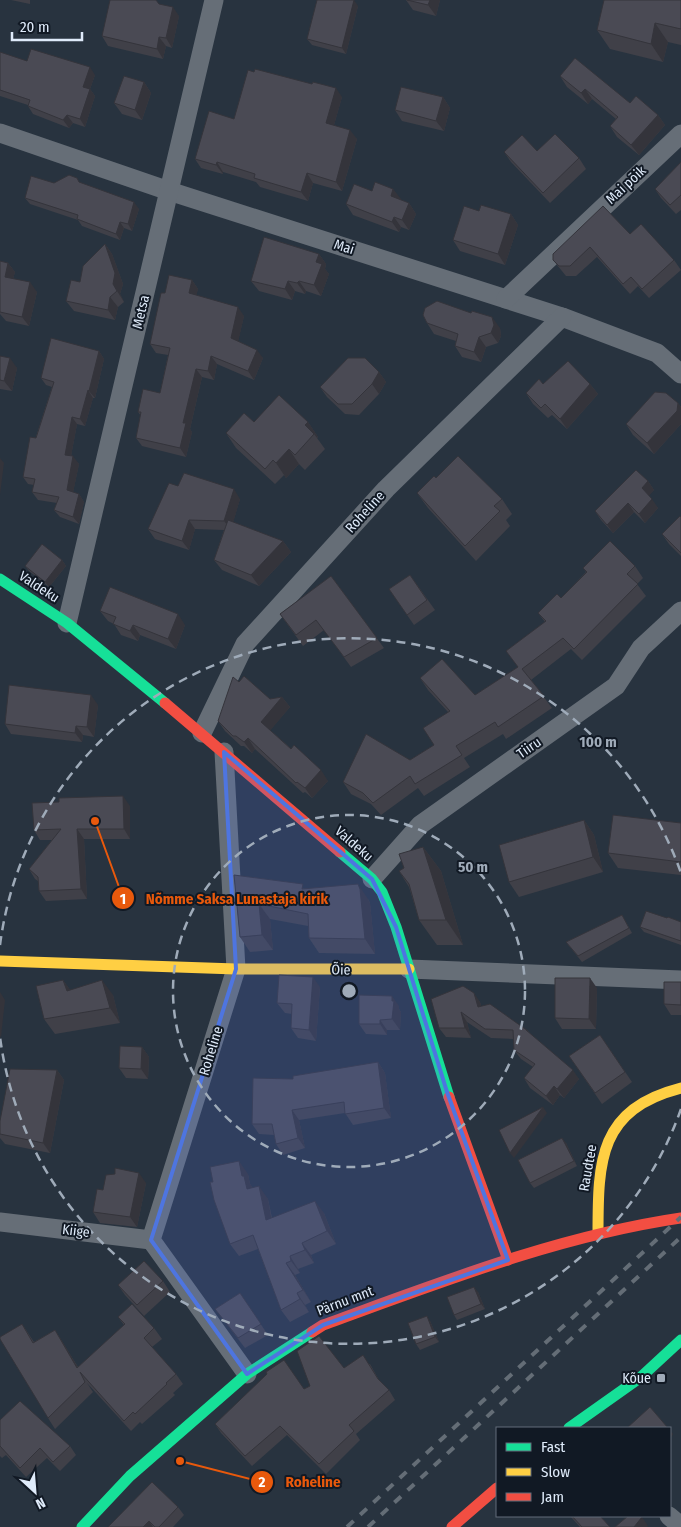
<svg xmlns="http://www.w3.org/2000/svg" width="681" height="1527" font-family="'Fira Sans Condensed',sans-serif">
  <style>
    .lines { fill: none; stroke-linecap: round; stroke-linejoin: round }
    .street { stroke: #666e77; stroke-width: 19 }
    .fast { stroke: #16e098; stroke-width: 11 }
    .slow { stroke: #ffcf43; stroke-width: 11 }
    .jam { stroke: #f24e42; stroke-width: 11 }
    .rail { stroke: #646d76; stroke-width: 4; stroke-dasharray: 9 9; stroke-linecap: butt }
    .wall { fill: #404048 }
    .shaded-wall { fill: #34343b }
    .building { fill: #4a4a54; stroke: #34343b }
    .marked { fill: #4e75e0; fill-opacity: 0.2; stroke: #4e75e0; stroke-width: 4; stroke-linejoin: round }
    .ring { fill: none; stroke: #9fabb9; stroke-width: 2.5; stroke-dasharray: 9 6 }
    .poi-dot { fill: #9fabb9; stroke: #111924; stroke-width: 2 }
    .labels { text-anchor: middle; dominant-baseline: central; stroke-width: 4; stroke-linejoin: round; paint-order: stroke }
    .street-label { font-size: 14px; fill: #dfebfa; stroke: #111924 }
    .poi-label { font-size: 14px; fill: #dfebfa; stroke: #111924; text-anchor: end }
    .centre { fill: #9fabb9; stroke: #111924; stroke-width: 2.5 }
    .ring-label { font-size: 15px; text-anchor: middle; font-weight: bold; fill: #9fabb9; stroke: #111924; stroke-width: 4; stroke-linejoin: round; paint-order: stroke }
    .leader { fill: none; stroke: #e8590c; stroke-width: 2 }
    .callout-dot { fill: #e8590c; stroke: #111924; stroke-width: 2 }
    .mark-label { font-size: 15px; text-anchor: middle; font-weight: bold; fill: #fff }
    .callout-label { font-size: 15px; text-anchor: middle; font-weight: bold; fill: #e8590c; stroke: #111924; stroke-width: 4; stroke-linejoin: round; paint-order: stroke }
  </style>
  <rect width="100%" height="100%" fill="#28333f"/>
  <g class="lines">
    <g class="street">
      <polyline points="0,133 169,191 562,317 657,353 681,374"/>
      <polyline points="506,299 681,134"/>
      <polyline points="67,623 214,0"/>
      <polyline points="202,733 245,644 386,489 562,317"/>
      <polyline points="224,752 236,969 151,1240 247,1374"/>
      <polyline points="372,879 420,825 616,686 641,648 681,611"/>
      <polyline points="409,969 681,980"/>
      <polyline points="0,1222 151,1240"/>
      <polyline points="669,1516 681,1526"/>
    </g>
    <g class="fast">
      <polyline points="0,579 67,623 165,703"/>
      <polyline points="340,852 372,879 382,892 396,927 449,1097"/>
      <polyline points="569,1428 641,1377 681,1340"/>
      <polyline points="82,1527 130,1476 247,1374 312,1332"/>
    </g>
    <g class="slow">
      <polyline points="0,961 236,969 409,969"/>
      <path d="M598,1234C598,1160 599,1109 681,1088"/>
    </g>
    <g class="jam">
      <polyline points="165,703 340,852"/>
      <polyline points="449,1097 508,1260"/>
      <path d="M312,1332L323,1325C439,1283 558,1236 681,1218"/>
      <polyline points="452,1527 497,1488"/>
    </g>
    <g class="rail">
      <polyline points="347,1527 681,1217"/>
      <polyline points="368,1527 681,1237"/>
    </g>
  </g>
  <g class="wall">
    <polygon points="11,0 30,0 30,4"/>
    <polygon points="406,0 440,0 436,16 413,10"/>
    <polygon points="681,0 681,45 668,42 663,62 610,49 597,30"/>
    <polygon points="159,4 179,16 172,48 166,46 163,59 108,46 102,36"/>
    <polygon points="358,6 346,54 312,45 307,39"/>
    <polygon points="0,52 27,61 95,75 90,89 95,96 85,127 73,123 69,128 33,114 28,106 28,105 0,96"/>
    <polygon points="560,76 630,103 658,115 665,125 639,155 617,137 610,126 616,119 592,99 588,104 567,87"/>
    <polygon points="144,82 151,93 142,120 122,114 114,103"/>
    <polygon points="342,97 334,125 357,139 342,191 313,183 308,201 260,187 256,182 223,172 223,174 201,168 195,159 234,119"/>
    <polygon points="443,97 450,108 444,131 402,121 395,110"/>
    <polygon points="504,152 579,158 586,169 550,203 511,162"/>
    <polygon points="681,162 681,210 676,214 661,198 655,189"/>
    <polygon points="54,183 80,183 139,209 132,231 124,228 120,240 82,226 78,220 30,204 25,198"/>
    <polygon points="393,189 400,200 409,203 416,214 409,230 401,227 399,232 353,215 346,204 372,191"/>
    <polygon points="479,211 511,214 518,225 505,265 460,251 453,240"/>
    <polygon points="630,234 674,260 681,270 649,298 638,286 630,294 597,257 576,276 566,276 553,260"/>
    <polygon points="105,244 112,254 123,284 120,294 124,302 118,307 115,320 74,311 66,301 80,282"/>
    <polygon points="319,254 326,264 325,269 329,274 321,296 306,291 305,294 295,291 292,300 259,291 251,281"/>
    <polygon points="0,261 8,263 15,272 13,279 37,292 29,326 6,321 0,314"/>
    <polygon points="192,280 198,289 196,295 244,316 238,341 263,358 254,380 217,364 214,380 202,377 190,429 192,432 186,457 142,446 136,438 141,416 138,412 160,393 168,355 156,353 150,344 165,293"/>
    <polygon points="427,323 500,328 501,336 498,343 486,347 481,362 462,357 455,346 456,341 434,334"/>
    <polygon points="99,351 104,359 95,398 93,398 85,426 77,424 71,456 79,464 73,492 79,494 84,502 79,524 60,517 54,510 57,503 38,500 32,492 34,485 28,484 23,477 52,387 46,385 41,378"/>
    <polygon points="0,356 17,368 12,391 0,389"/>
    <polygon points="379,372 386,382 379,394 359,415 345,414 327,397 320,387"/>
    <polygon points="543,384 590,384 598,394 567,429 552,415 548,418 533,404 526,393"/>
    <polygon points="678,403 681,407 681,424 654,454 633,435 626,424"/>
    <polygon points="254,422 308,422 318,437 317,438 325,449 305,470 299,464 286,478 284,475 275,484 236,448 226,433"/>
    <polygon points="436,478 502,499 512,514 506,520 510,526 476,561 428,508 417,493"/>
    <polygon points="648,481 654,490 648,496 658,508 645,523 634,512 613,533 601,520 595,511"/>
    <polygon points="178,486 240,499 233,522 283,541 291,552 259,586 222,570 214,560 224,530 195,529 189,550 155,539 148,529"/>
    <polygon points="681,517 681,556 669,544 662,534"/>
    <polygon points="62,560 66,566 49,587 29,571 25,566"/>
    <polygon points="635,566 643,578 637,584 646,596 582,660 571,649 531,680 552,708 506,739 503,734 464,758 470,767 424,796 418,788 381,815 371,804 351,794 343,782 410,760 434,745 448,712 428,690 420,678 475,695 518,667 506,651 545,622 538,613 561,598 586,572 583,568"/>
    <polygon points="410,575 435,610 414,625 389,589"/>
    <polygon points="331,576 384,648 351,667 324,630 303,646 280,614"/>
    <polygon points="100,611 185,625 176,649 140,635 138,641 121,635 114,624 108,621"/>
    <polygon points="239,682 270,699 282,697 290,707 270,730 328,781 312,798 305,792 303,793 255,749 252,753 244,746 241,746 225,731 218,721"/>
    <polygon points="98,705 94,737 83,735 82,742 11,734 5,724"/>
    <polygon points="130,806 130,839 84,839 87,899 46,901 39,891 38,881 35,879 29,869 52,840 40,840 34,830"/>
    <polygon points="584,820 594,835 603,872 519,897 509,882"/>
    <polygon points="681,823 681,875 618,868 608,853"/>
    <polygon points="423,847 441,871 463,945 437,945 419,920 409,887 399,871 404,868"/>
    <polygon points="234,875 306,889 368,899 370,903 375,954 319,953 309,938 308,926 270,919 273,950 250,952 240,937"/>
    <polygon points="622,915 632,933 582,962 566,942"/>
    <polygon points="667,918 681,922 681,945 644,932 640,927"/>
    <polygon points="63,980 70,990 113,995 120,1023 55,1034 44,1019"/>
    <polygon points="681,982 681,1015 671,1015 664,1004"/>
    <polygon points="463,986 480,1002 481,1006 528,1031 531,1035 579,1079 564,1098 560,1095 553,1105 530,1088 524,1078 533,1067 521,1059 514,1050 514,1039 491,1038 467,1022 471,1038 446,1037 439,1028"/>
    <polygon points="320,987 316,1041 298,1038 291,1028 292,1014 285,1013 277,1003"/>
    <polygon points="597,988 596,1029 562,1029 555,1018"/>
    <polygon points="399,1006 399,1009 401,1012 400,1030 387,1030 387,1035 366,1034 359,1024"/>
    <polygon points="600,1035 632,1082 602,1104 569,1056"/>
    <polygon points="142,1047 149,1057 148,1079 126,1078 119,1068"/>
    <polygon points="378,1062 385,1073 391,1118 353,1125 345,1113 299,1120 305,1148 283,1155 276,1144 274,1135 259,1134 252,1124 293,1079"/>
    <polygon points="57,1070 64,1080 50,1153 5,1144 0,1138 0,1121"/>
    <polygon points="566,1143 577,1166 534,1188 530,1183"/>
    <polygon points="248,1174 250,1184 253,1188 268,1199 272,1218 324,1213 336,1244 311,1255 314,1263 298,1269 300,1273 295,1275 311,1302 305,1305 309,1312 290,1322 281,1310 258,1249 239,1256 230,1244"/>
    <polygon points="146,1183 137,1227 100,1223 93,1212 103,1190"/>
    <polygon points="163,1281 170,1292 144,1316 125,1295 118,1285"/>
    <polygon points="478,1292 485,1309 457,1320 454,1315"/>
    <polygon points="240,1293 268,1335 245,1348 215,1309"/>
    <polygon points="118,1317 154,1328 162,1339 152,1347 176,1374 183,1384 173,1393 175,1395 142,1424 140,1422 131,1431 87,1383 93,1392 55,1429 48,1418 22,1324 34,1342 55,1330 78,1367 124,1325"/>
    <polygon points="430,1321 439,1342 420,1350 416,1344"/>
    <polygon points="370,1364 380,1382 389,1390 395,1400 356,1434 360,1440 326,1474 287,1435 252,1466 221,1433 215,1424 304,1389 344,1368"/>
    <polygon points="0,1420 70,1446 76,1455 60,1471 47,1458 26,1477 6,1455 2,1458 0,1456"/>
    <polygon points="178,1507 184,1515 173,1527 108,1527"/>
    <polygon points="570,1516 600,1516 610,1527 580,1527"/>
  </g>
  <g class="shaded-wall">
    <polygon points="354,0 358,6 346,54 342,48"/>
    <polygon points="430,0 440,0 436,16 428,5"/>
    <polygon points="173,7 179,16 172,48 166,38"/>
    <polygon points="655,23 668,42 663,62 651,44"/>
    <polygon points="159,37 166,46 163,59 157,49"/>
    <polygon points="90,67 95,75 90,89 95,96 85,127 80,119 83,87"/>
    <polygon points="144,82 151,93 142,120 135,110"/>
    <polygon points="336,88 342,97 332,132 326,123"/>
    <polygon points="585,89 592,99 588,104 581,93"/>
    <polygon points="443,97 450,108 444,131 436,121"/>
    <polygon points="67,115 73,123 69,128 63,120"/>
    <polygon points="658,115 665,125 639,155 631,145"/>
    <polygon points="350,130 357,139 342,191 336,182"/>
    <polygon points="217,162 223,172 223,174 216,165"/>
    <polygon points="307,173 313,183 308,201 301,192"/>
    <polygon points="393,189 401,199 398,207 391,196"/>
    <polygon points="134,202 139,209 132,231 128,224"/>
    <polygon points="409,203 416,214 409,230 402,220"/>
    <polygon points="511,214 518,225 505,265 498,254"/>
    <polygon points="394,217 401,227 399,232 392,222"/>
    <polygon points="120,222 124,228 120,240 116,234"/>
    <polygon points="105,244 112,254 123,284 120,294 124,302 117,291 113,284"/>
    <polygon points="319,254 326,264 325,269 329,274 321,296 314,285 316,262"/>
    <polygon points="8,263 15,272 11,286 5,277"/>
    <polygon points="192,280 198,289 195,302 189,293"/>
    <polygon points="288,281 295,291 292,300 285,289"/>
    <polygon points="299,281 306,291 305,294 297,283"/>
    <polygon points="30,282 37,292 29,326 22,317"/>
    <polygon points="110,297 118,307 115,320 108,310"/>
    <polygon points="238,307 244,316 237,347 231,338"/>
    <polygon points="492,317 500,328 501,336 498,343 491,333"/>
    <polygon points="479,337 486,347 481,362 474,352"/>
    <polygon points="257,350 263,358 254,380 248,371"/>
    <polygon points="99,351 104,359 95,398 89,391"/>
    <polygon points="211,356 217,364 214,380 208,371"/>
    <polygon points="10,358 17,368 12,391 4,381"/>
    <polygon points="196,369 202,377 190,429 192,432 186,457 180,448 183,423"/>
    <polygon points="379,372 386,382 379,394 372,384"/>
    <polygon points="590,384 598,394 567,429 560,419"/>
    <polygon points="88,390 93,398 85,426 80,419"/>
    <polygon points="678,403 681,407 681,424 654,454 647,443"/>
    <polygon points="72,417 77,424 70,462 65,455"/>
    <polygon points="308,422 318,437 317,438 314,434 305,425"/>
    <polygon points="289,449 299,464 286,478 276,463"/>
    <polygon points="73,456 79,464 72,498 67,490"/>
    <polygon points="0,458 4,463 0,495"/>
    <polygon points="648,481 654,490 648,497 642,488"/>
    <polygon points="234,489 240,499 231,530 224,521"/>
    <polygon points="79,494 84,502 79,524 73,517"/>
    <polygon points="652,499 658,508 645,523 639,514"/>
    <polygon points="628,503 634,512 613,533 607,525"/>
    <polygon points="189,520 195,529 189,550 182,541"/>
    <polygon points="283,541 291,552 259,586 251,575"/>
    <polygon points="62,560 66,566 49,587 45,582"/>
    <polygon points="178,614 185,625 176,649 168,639"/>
    <polygon points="133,625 140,635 138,641 130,631"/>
    <polygon points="91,695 98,705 94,737 87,727"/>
    <polygon points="282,697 290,707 269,732 261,722"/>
    <polygon points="76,726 83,735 82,742 75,733"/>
    <polygon points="248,738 255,749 252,753 244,742"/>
    <polygon points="321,770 328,781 312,798 305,788"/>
    <polygon points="123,796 130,806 130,839 124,829"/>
    <polygon points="584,820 594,835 603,872 593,857"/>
    <polygon points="77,829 84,839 87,899 81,889"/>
    <polygon points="423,847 441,871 463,945 446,920"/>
    <polygon points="358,884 368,899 370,903 375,954 365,939"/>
    <polygon points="259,904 270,919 273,950 262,935"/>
    <polygon points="313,977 320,987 316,1041 309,1030"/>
    <polygon points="590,978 597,988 596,1029 589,1019"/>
    <polygon points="63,980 74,995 67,991"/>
    <polygon points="102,980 113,995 120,1023 110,1008"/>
    <polygon points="0,992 5,1000 1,1037 0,1036"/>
    <polygon points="474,993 480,1002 484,1017 478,1007"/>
    <polygon points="392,996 399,1006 399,1009 401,1012 400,1030 392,1019"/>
    <polygon points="461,1012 467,1022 471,1038 465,1028"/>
    <polygon points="380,1020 387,1030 387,1035 380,1024"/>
    <polygon points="142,1047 149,1057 148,1079 141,1069"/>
    <polygon points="378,1062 385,1073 391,1118 384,1108"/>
    <polygon points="57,1070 64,1080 50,1153 43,1143"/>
    <polygon points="573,1070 579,1079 564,1098 557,1089"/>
    <polygon points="554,1086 560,1095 553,1105 546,1096"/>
    <polygon points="543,1107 547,1113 514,1158 510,1153"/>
    <polygon points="292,1110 299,1120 305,1148 298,1138"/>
    <polygon points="562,1138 566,1143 577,1166 574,1161"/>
    <polygon points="239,1161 248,1174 250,1184 253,1188 247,1189 242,1176"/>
    <polygon points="139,1173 146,1183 137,1227 130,1217"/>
    <polygon points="259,1186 268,1199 274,1233 266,1220"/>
    <polygon points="315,1201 324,1213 336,1244 327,1231"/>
    <polygon points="302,1243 311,1255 314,1263 305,1250"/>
    <polygon points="290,1256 298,1269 300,1273 291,1261"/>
    <polygon points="286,1263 295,1275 311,1302 303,1290"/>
    <polygon points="474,1287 478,1292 485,1309 481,1304"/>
    <polygon points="297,1293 305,1305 309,1312 300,1299"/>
    <polygon points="427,1316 430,1321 439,1342 435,1337"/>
    <polygon points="55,1330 62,1341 83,1376 77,1368"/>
    <polygon points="670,1430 673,1434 670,1440"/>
    <polygon points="642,1517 648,1526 647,1527 634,1527"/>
    <polygon points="149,1521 153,1527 143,1527"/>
  </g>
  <g class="building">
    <polygon points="110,0 156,0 159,4 173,7 166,38 159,37 157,49 102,36"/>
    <polygon points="317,0 354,0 342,48 307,39"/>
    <polygon points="407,0 430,0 428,5"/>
    <polygon points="604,0 681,0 681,29 655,23 651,44 597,30"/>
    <polygon points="31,49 90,67 83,87 90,89 80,119 67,115 63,120 28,106 30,100 0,90 0,52 27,61"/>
    <polygon points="575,58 630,103 636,96 658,115 631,145 610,126 618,117 585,89 581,93 560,76"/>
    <polygon points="255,69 312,84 313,82 336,88 326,123 350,130 336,182 307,173 301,192 254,178 255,174 217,162 216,165 195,159 209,111 234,119 248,70 254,72"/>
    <polygon points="124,76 144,82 135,110 114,103"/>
    <polygon points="401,87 443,97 436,121 395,110"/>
    <polygon points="555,134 579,158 543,193 504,152 522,135 537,151"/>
    <polygon points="681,162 681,195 670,205 655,189"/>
    <polygon points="69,175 77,178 79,182 134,202 128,224 120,222 116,234 77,219 78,215 25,198 31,176 54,183"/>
    <polygon points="375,182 393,189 391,196 409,203 402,220 394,217 392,222 346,204 354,184 372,191"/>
    <polygon points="481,205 511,214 498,254 453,240 464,206 479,211"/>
    <polygon points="603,206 630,234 641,224 674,260 642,289 631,277 623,284 590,247 570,266 559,266 553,260 553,254"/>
    <polygon points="264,237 319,254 316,262 322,264 314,285 299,281 297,283 288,281 285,289 251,281"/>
    <polygon points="105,244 115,273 113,284 117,291 110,297 108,310 66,301 71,280 80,282 83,266"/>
    <polygon points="0,261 8,263 5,277 30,282 22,317 0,312"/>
    <polygon points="169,275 192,280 189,293 238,307 231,338 257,350 248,371 211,356 208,371 196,369 183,423 186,423 180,448 136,438 141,412 138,412 143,389 160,393 170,348 150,344 161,293 165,293"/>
    <polygon points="437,301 471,313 472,311 492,317 494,325 491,333 479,337 474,352 455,346 458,334 427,323 423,315 425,308"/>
    <polygon points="51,338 99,351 89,391 88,390 80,419 72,417 65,455 73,456 67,490 79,494 73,517 54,510 59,497 32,492 35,479 23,477 30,437 36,438 54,382 41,378"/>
    <polygon points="0,356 10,358 4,381 0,380"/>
    <polygon points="348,358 365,358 379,372 372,384 352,404 338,404 320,387"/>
    <polygon points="568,361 590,384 560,419 545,404 541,408 526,393 539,379 543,384"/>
    <polygon points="655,392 666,393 678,403 677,411 647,443 626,424"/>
    <polygon points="279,395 308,422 305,425 314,434 295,455 289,449 276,463 273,460 265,469 226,433 244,413 254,422"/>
    <polygon points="458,456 502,499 494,506 500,511 465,546 417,493 434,476 436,478"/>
    <polygon points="636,470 648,481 642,488 652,499 639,514 628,503 607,525 595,511"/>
    <polygon points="184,473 234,489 224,521 189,520 182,541 148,529 169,483 178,486"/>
    <polygon points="680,516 681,517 681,553 662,534"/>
    <polygon points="228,520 283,541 251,575 214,560"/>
    <polygon points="610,541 635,566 627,574 638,584 574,649 563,638 522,669 544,696 498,727 495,722 456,746 462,755 415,784 410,776 373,803 363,793 343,782 366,734 410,760 434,745 423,728 450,711 420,678 442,659 475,695 518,667 506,651 546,621 538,613 557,594 561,598 587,572 583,568"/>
    <polygon points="42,544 62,560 45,582 25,566"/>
    <polygon points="410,575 427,600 407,615 389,589"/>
    <polygon points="331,576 377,638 344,657 316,620 296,635 280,614"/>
    <polygon points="110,587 178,614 168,639 133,625 130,631 113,624 116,617 100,611"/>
    <polygon points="244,676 270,699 282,697 261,722 291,749 294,745 321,770 305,788 297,782 296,783 248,738 244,742 236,736 233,736 218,721 233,677 239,682"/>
    <polygon points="9,685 91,695 87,727 76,726 75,733 5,724"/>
    <polygon points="123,796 124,829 77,829 81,889 39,891 38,877 29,869 61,829 34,830 32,803 59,802 59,798"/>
    <polygon points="613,815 681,823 681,862 608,853"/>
    <polygon points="584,820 593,857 509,882 499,845"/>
    <polygon points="423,847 446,920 419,920 409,884 399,871 404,868 399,854"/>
    <polygon points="234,875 303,884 302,889 358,884 360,889 365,939 309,938 308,914 259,904 262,935 240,937"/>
    <polygon points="646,911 667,918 668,917 681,922 681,941 640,927"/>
    <polygon points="622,915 629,928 578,956 566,942"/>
    <polygon points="279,975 313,977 309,1030 291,1028 292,1004 277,1003"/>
    <polygon points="555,978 590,978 589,1019 555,1018"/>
    <polygon points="63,980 67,991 102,980 110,1008 44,1019 36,986"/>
    <polygon points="664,982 681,982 681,1005 664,1004"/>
    <polygon points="463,986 474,993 478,1007 490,1004 528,1031 526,1030 573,1070 557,1089 554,1086 546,1096 524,1078 535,1064 514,1050 513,1030 485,1029 461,1012 465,1028 439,1028 431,999"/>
    <polygon points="359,995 392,996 392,1001 394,1001 392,1019 380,1020 380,1024 359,1024"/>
    <polygon points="600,1035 625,1072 595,1093 569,1056"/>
    <polygon points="120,1046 142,1047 141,1069 119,1068"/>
    <polygon points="378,1062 384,1108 345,1114 344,1102 292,1110 298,1138 276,1144 272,1124 252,1124 253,1078 293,1079 293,1076"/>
    <polygon points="10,1069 57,1070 43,1143 0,1134 0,1121"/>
    <polygon points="543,1107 510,1153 499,1130"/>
    <polygon points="562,1138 574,1161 530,1183 518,1160"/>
    <polygon points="239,1161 242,1176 244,1176 247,1189 259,1186 266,1220 315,1201 327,1231 302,1243 305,1250 290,1256 291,1261 286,1263 303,1290 297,1293 300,1299 281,1310 253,1235 230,1244 214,1200 210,1182 213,1182 210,1167"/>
    <polygon points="115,1168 139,1173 130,1217 93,1212 97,1189 103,1190 106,1175 115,1174"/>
    <polygon points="144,1261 163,1281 137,1305 118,1285"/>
    <polygon points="474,1287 481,1304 454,1315 447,1297"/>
    <polygon points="240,1293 261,1324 238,1338 215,1309"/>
    <polygon points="132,1304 154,1328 144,1338 176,1374 166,1383 167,1384 135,1414 133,1412 124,1421 80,1372 85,1382 48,1418 0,1339 0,1337 22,1324 33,1343 55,1330 77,1368 125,1324 118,1317"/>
    <polygon points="427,1316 435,1337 416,1344 408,1323"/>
    <polygon points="319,1336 344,1368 363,1355 378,1379 389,1390 349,1425 354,1431 319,1464 280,1426 245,1456 215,1424 267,1374 266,1372 284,1360 304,1389 310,1386 297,1351"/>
    <polygon points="20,1401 70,1446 53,1462 40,1448 20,1468 0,1446 0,1420"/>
    <polygon points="650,1407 668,1428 627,1428"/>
    <polygon points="152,1482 178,1507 159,1527 155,1527 149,1521 143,1527 108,1527"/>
    <polygon points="572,1516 600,1516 610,1527 582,1527"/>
    <polygon points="628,1516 640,1516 642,1517 634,1527 615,1527"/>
  </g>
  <path class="marked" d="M224,752L372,879L396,927L447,1092L508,1260L323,1325L247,1374L151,1240L236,969Z"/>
  <g class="ring">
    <circle cx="349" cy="991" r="176"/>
    <path d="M681 1109A352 352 0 0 1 0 1037M0 945A352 352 0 0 1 681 873"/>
  </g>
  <rect class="poi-dot" x="656" y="1373" width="10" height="10" rx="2.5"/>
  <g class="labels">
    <g class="street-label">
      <text transform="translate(626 185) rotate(-43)">Mai põik</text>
      <text transform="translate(344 247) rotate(18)">Mai</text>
      <text transform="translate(141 312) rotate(-77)">Metsa</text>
      <text transform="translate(365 512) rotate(-48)">Roheline</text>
      <text transform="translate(39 587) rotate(33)">Valdeku</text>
      <text transform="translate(529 748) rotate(-35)">Tiiru</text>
      <text transform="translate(354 844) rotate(41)">Valdeku</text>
      <text transform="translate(341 970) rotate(1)">Õie</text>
      <text transform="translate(211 1051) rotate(-73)">Roheline</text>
      <text transform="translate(588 1168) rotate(-80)">Raudtee</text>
      <text transform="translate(76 1231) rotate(7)">Kiige</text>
      <text transform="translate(345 1301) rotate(-21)">Pärnu mnt</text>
    </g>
    <g class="poi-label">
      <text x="651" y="1378">Kõue</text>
    </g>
  </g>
  <circle cx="349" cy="991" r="8" class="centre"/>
  <g class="ring-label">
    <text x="598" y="747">100 m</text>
    <text x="473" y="872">50 m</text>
  </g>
  <path class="leader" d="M95 821L123 898M180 1461L262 1482"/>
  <g class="callout-dot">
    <circle cx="95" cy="821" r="5"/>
    <circle cx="180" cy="1461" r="5"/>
    <circle cx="123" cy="898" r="12"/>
    <circle cx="262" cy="1482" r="12"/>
  </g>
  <g class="mark-label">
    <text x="123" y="904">1</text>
    <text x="262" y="1487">2</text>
  </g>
  <g class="callout-label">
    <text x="237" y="904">Nõmme Saksa Lunastaja kirik</text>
    <text x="313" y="1487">Roheline</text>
  </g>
  <rect x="496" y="1427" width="175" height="90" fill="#111924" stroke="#636d7a"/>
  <rect x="506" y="1443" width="25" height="8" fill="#16e098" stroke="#636d7a"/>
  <text x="541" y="1452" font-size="15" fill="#dfebfa">Fast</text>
  <rect x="506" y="1468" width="25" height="8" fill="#ffcf43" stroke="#636d7a"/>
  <text x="541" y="1477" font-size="15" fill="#dfebfa">Slow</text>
  <rect x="506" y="1493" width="25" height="8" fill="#f24e42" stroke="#636d7a"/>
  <text x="541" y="1502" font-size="15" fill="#dfebfa">Jam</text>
  <g transform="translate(35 1492) rotate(154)" stroke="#111924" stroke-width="4" paint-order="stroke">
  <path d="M0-4L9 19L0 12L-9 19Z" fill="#dfebfa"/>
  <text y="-8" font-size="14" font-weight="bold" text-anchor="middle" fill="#dfebfa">N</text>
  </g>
  <path d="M12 32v8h70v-8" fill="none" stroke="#dfebfa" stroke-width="2.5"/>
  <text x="20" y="32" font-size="15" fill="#dfebfa" stroke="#111924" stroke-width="4" paint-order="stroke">20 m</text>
</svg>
